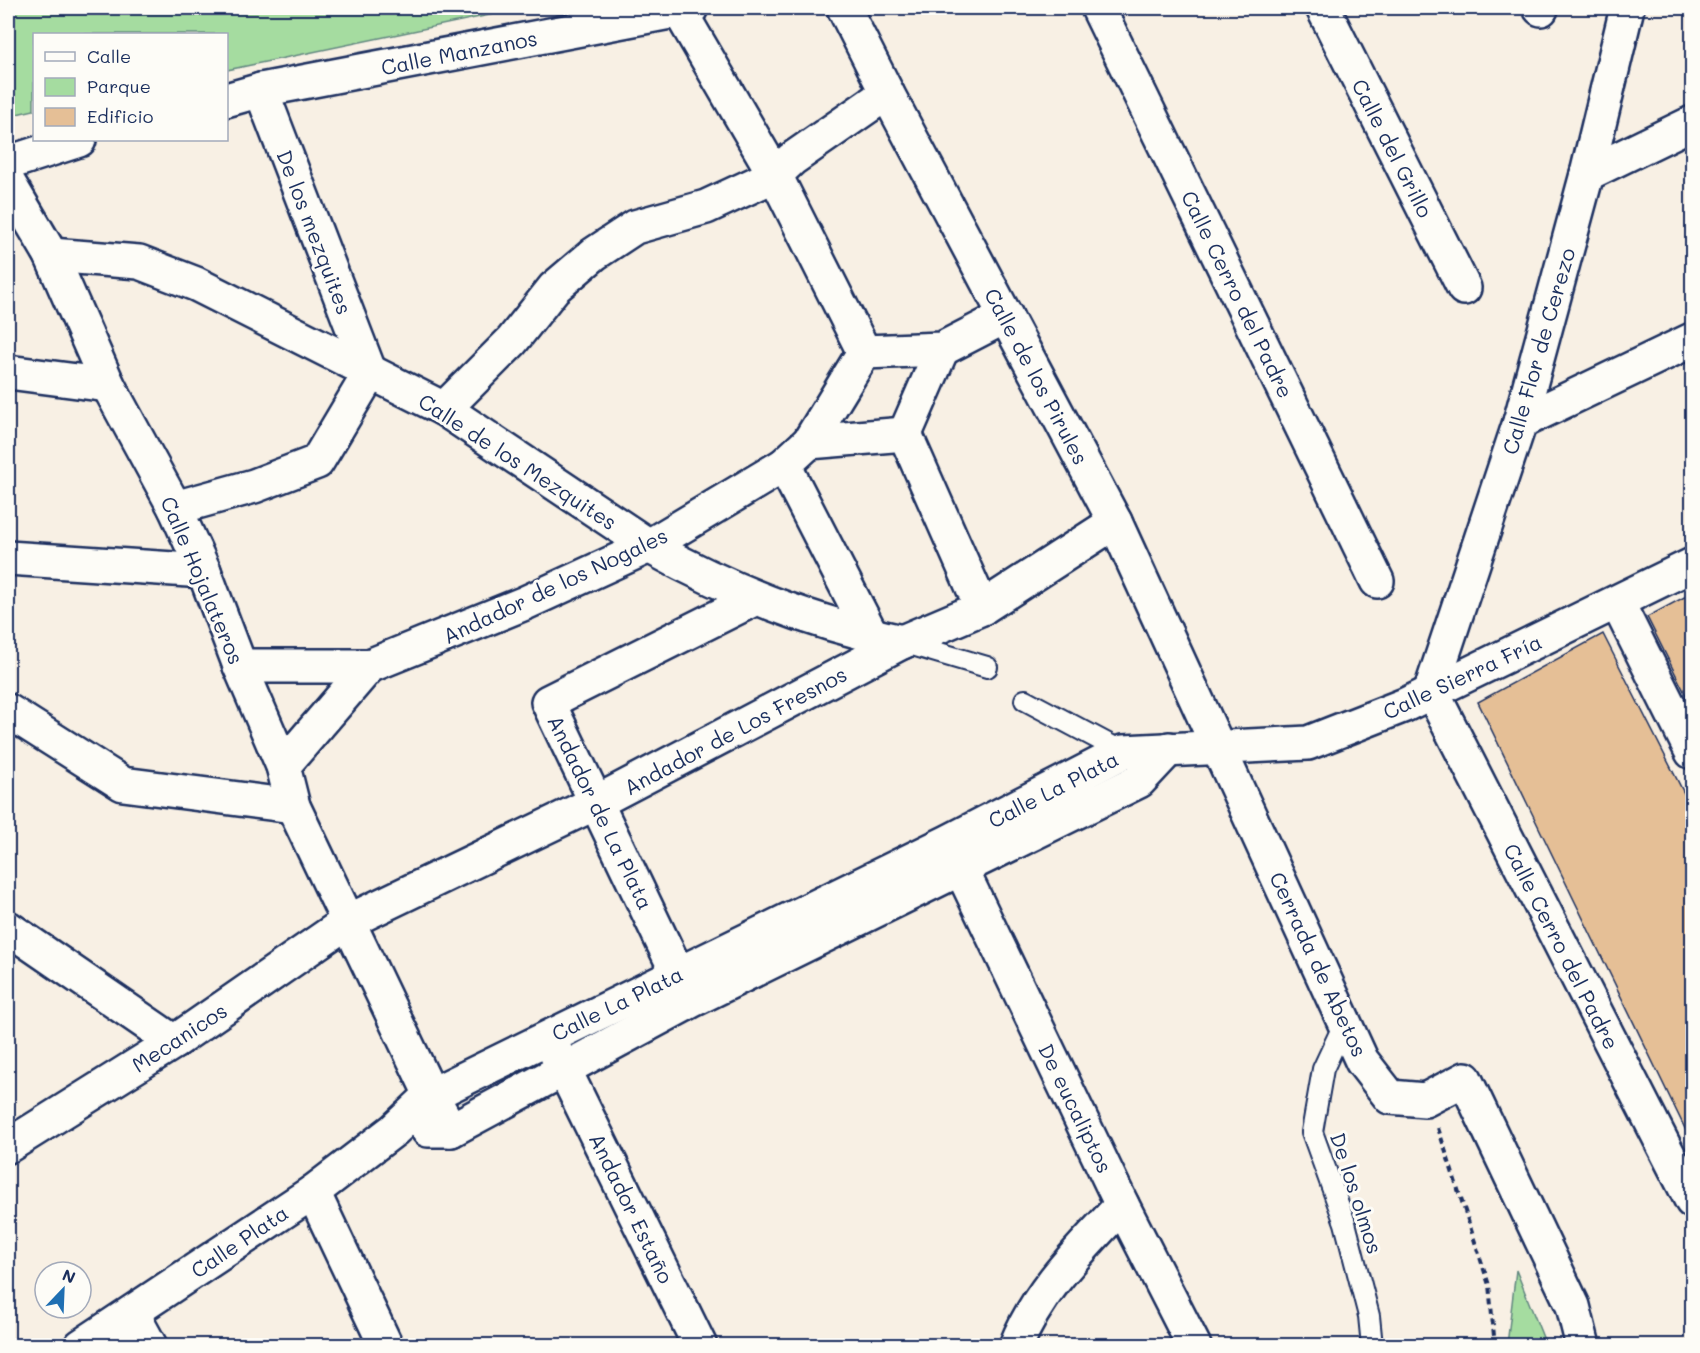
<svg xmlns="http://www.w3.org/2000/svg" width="1700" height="1353" font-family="Mali,sans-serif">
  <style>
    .green { fill: #a5dca0; stroke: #60867f; stroke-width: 1.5 }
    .building { fill: #e5bf96; stroke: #1b2f5e; stroke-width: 1.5 }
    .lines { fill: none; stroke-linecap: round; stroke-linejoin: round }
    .service-casing { stroke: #1b2f5e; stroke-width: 24 }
    .minor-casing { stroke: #1b2f5e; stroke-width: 38 }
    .path { stroke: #1b2f5e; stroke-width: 4; stroke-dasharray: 6 4.5; stroke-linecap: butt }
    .service { stroke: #fdfcf7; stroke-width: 20 }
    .minor { stroke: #fdfcf7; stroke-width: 33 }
    .labels { text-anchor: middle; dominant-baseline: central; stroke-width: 6; stroke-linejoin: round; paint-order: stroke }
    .street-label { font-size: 21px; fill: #1b2f5e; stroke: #fdfcf7 }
  </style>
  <rect width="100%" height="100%" fill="#f8f0e4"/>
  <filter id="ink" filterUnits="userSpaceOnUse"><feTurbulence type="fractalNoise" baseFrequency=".0167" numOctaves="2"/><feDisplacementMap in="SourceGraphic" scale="12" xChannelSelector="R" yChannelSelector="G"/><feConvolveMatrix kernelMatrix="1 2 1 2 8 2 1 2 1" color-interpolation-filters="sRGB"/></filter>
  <g filter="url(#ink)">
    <g class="green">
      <polygon points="8,8 523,8 227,70 226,34 34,34 34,110 8,116"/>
      <polygon points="1516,1270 1546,1345 1507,1345"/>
    </g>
    <g class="building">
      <polygon points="1692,593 1692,707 1647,617"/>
      <polygon points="1603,634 1692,809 1692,1143 1478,702"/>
    </g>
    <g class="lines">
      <g class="service-casing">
        <g id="service">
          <polyline points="902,642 987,667"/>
          <polyline points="1025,700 1123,752"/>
          <polyline points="1345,1022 1323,1069 1312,1132 1345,1223 1369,1316 1372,1346"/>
        </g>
      </g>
      <g class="minor-casing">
        <g id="minor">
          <polyline points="844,8 887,93 1115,522 1362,1061 1390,1097 1425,1100 1465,1079 1573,1306 1583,1346"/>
          <polyline points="1098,8 1377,581"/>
          <polyline points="1323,8 1464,288"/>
          <polyline points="1540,8 1541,9"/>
          <polyline points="1627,8 1587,174 1520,422 1431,690 1692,1201"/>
          <polyline points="679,10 775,175 864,352"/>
          <polyline points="226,100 261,90 691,8"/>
          <polyline points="8,163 79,140"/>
          <polyline points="1587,174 1692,123"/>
          <polyline points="8,182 51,255 108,385 175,508 204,571 240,666 283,766 293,806 431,1095 451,1130"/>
          <path d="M51,255L139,262L196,284L444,409L649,546C729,591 812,623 902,642"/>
          <polyline points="8,372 108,385"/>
          <polyline points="444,409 512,341 554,288 594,254 635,227 706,207 775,175 792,159 887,93"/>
          <polyline points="1520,422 1692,340"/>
          <polyline points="905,434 942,349"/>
          <polyline points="809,442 905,434 982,608"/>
          <polyline points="784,465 872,636"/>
          <polyline points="175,508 254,486 317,462 370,373 261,90"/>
          <polyline points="8,558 204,571"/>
          <polyline points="1618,604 1692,752"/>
          <polyline points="240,666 369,666 525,603 649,546 784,465 809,442 864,352 942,349 1006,316"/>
          <polyline points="8,711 123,784 293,806"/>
          <polyline points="283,766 369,666"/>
          <polyline points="951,848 1122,1205 1194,1346"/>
          <polyline points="8,928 174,1042"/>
          <polyline points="687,993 548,702 754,599"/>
          <polyline points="555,1051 700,1346"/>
          <polyline points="428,1130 451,1130 691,1001 1139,781 1169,749"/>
          <polyline points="8,1146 174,1042 347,922 595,803 902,642 982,608 1115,522"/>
          <polyline points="313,1192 386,1346"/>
          <polyline points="132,1313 150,1346"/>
          <polyline points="81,1346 313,1192 394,1130 431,1095 948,842 1123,752 1308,743 1405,705 1692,565"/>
          <path d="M1016,1346C1037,1291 1083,1247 1122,1205"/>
        </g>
      </g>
      <polyline class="path" points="1438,1128 1489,1285 1495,1346"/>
      <use href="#service" class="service"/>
      <use href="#minor" class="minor"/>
    </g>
  </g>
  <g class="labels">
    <g class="street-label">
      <text transform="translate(459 52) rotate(-11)">Calle Manzanos</text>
      <text transform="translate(1393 148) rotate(63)">Calle del Grillo</text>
      <text transform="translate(315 232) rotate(69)">De los mezquites</text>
      <text transform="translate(1238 294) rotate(64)">Calle Cerro del Padre</text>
      <text transform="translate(1538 351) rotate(-74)">Calle Flor de Cerezo</text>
      <text transform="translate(1037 376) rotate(62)">Calle de los Pirules</text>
      <text transform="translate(518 461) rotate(33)">Calle de los Mezquites</text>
      <text transform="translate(203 580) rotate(67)">Calle Hojalateros</text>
      <text transform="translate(555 585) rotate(-25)">Andador de los Nogales</text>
      <text transform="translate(1462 676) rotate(-25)">Calle Sierra Fría</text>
      <text transform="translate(735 730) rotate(-28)">Andador de Los Fresnos</text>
      <text transform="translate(1053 789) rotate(-27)">Calle La Plata</text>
      <text transform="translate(601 812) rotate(64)">Andador de La Plata</text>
      <text transform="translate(1562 946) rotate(63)">Calle Cerro del Padre</text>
      <text transform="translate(1319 964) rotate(65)">Cerrada de Abetos</text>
      <text transform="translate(617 1003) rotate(-26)">Calle La Plata</text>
      <text transform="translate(179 1037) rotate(-33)">Mecanicos</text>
      <text transform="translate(1076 1108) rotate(64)">De eucaliptos</text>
      <text transform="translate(1357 1193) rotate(72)">De los olmos</text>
      <text transform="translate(632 1208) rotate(64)">Andador Estaño</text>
      <text transform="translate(239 1241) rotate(-34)">Calle Plata</text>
    </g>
  </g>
  <rect width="1700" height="1353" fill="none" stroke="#fdfcf7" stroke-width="30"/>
  <rect x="15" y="15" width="1670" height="1323" fill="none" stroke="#1b2f5e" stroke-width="2" filter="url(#ink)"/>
  <rect x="33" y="33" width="195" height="108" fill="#fdfcf7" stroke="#a3aaba" stroke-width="1.5"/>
  <rect x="45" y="52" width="30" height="9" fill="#fdfcf7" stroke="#a3aaba" stroke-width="1.5"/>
  <text x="87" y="63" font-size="18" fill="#1b2f5e">Calle</text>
  <rect x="45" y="78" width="30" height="18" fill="#a5dca0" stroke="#a3aaba" stroke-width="1.5"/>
  <text x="87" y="93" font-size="18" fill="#1b2f5e">Parque</text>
  <rect x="45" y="108" width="30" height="18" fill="#e5bf96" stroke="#a3aaba" stroke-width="1.5"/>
  <text x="87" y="123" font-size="18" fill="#1b2f5e">Edificio</text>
  <g transform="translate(63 1290) rotate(23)"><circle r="28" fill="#fdfcf7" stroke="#a3aaba" stroke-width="1.5"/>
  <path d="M0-4.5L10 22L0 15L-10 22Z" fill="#1f6fb2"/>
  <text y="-9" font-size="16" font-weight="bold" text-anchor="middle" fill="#1b2f5e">N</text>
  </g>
</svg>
